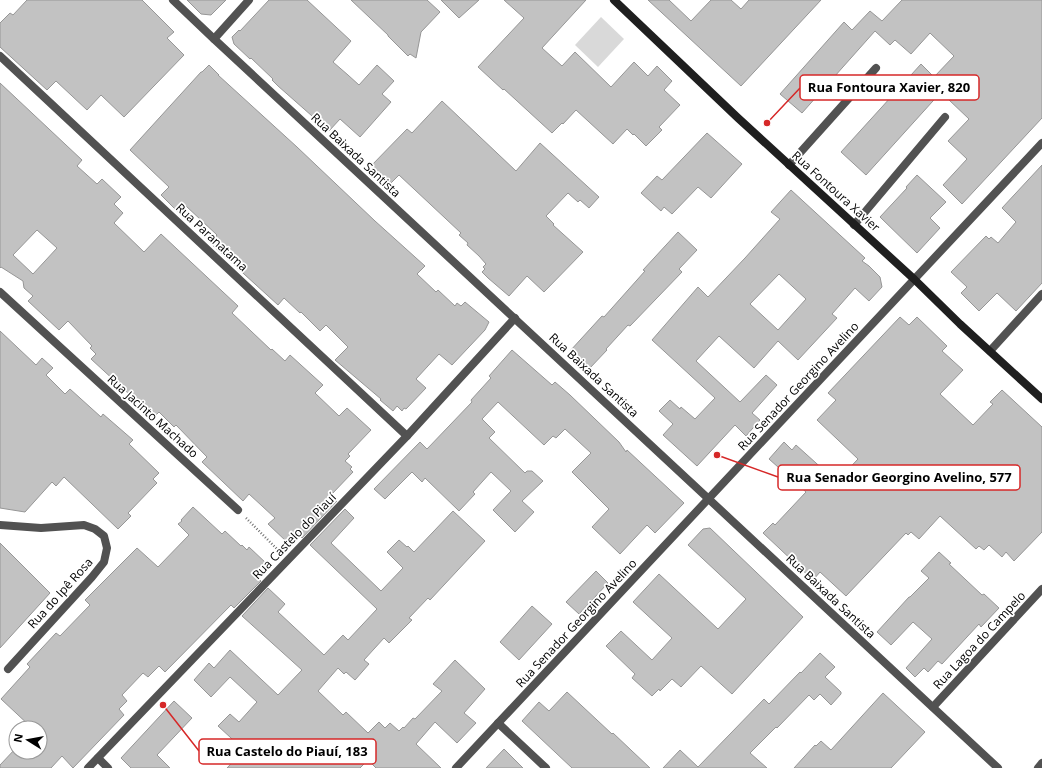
<svg xmlns="http://www.w3.org/2000/svg" width="1042" height="768" font-family="'Open Sans',sans-serif">
  <style>
    .green { fill: #d9d9d9 }
    .building { fill: #c2c2c2; stroke: #969696; fill-rule: evenodd }
    .lines { fill: none; stroke-linecap: round; stroke-linejoin: round }
    .path { stroke: #747474; stroke-width: 2.5; stroke-dasharray: 1 2; stroke-linecap: butt }
    .lane { stroke: #525252; stroke-width: 8 }
    .street { stroke: #525252; stroke-width: 8 }
    .secondary { stroke: #1f1f1f; stroke-width: 8 }
    .labels { text-anchor: middle; dominant-baseline: central; stroke-width: 3.5; stroke-linejoin: round; paint-order: stroke }
    .street-label { font-size: 12px; fill: #000; stroke: #fff }
    .leader { fill: none; stroke: #d62828; stroke-width: 1.5 }
    .callout-dot { fill: #d62828; stroke: #fff; stroke-width: 1.5 }
    .callout { fill: #fff; stroke: #d62828; stroke-width: 1.5 }
    .callout-label { font-size: 13px; text-anchor: middle; font-weight: bold; fill: #000 }
  </style>
  <rect width="100%" height="100%" fill="#fff"/>
  <polygon class="green" points="601,17 624,39 598,67 575,45"/>
  <g class="building">
    <polygon points="27,0 142,0 174,32 167,38 184,55 124,117 101,95 87,110 56,81 47,90 0,47 0,23 10,13 13,15"/>
    <polygon points="187,0 226,0 211,15 201,14"/>
    <polygon points="269,0 307,0 351,41 333,62 348,75 359,85 377,65 394,81 382,94 391,102 360,137 340,119 329,131 278,86 272,80 273,79 251,58 250,59 234,44 232,37 239,30 240,31"/>
    <polygon points="351,0 427,0 440,12 421,32 416,58 410,54 408,56 388,36 388,35"/>
    <polygon points="441,0 479,0 459,18"/>
    <polygon points="504,0 586,0 542,48 562,66 575,52 611,87 634,62 648,76 657,66 672,81 664,90 680,105 659,127 662,130 646,146 634,134 633,135 627,129 613,144 576,110 563,124 562,123 552,133 504,89 503,90 478,67 524,18"/>
    <polygon points="648,0 669,0 691,21 711,0 731,0 741,9 749,0 821,0 741,86"/>
    <polygon points="902,0 1042,0 1042,118 962,204 943,185 967,159 948,141 969,119 948,99 942,91 866,175 841,152 921,64 934,77 954,56 930,33 911,54 895,40 890,45 875,31 802,113 780,94 844,22 852,30 870,11 882,21"/>
    <polygon points="209,65 219,75 218,75 297,147 375,221 425,266 417,274 436,292 438,290 455,306 457,303 461,306 465,302 489,322 485,330 452,365 439,354 416,379 426,388 406,409 404,408 402,411 397,406 393,411 380,400 381,399 335,360 348,347 326,325 320,331 301,312 300,313 284,298 278,305 210,243 217,235 186,206 180,214 161,195 169,187 130,150 201,72 202,72"/>
    <path d="M0,83L82,160L77,166L97,184L102,179L121,197L114,204L123,213L114,223L144,252L161,234L238,306L232,313L271,350L272,349L285,361L290,355L323,385L315,393L339,416L347,408L371,430L348,454L350,456L345,461L352,467L350,469L353,472L331,495L337,501L302,538L296,532L287,542L268,524L275,518L249,494L243,501L202,462L207,457L176,425L174,427L159,412L154,417L91,359L96,354L90,348L92,346L68,321L59,330L28,301L33,296L24,288L23,281L1,267L0,268ZM37,230L57,248L33,274L13,255Z"/>
    <polygon points="442,101 516,171 540,143 599,197 589,208 580,200 578,202 568,193 546,216 554,224 553,225 583,252 544,292 527,276 509,296 488,278 482,272 485,269 483,267 486,264 479,256 467,245 468,243 459,235 461,233 399,175 389,185 370,167 407,129 412,133"/>
    <polygon points="707,133 742,164 711,198 698,187 672,214 664,207 661,211 641,193 657,176 662,180"/>
    <polygon points="1042,165 1042,283 1016,311 997,293 979,311 961,293 967,287 951,272 986,236 989,239 991,237 998,243 1016,222 1002,208"/>
    <polygon points="917,175 946,202 930,218 940,228 917,253 880,217 907,188 906,187"/>
    <path d="M791,190L865,258L862,261L869,266L880,277L882,287L869,301L855,288L832,314L837,318L798,360L778,341L754,368L719,336L696,361L740,402L766,375L777,385L752,413L760,420L746,436L735,425L697,466L663,435L673,424L659,411L670,400L680,409L681,407L695,419L715,398L652,340L698,287L708,297L745,258L780,219L771,212ZM779,274L806,299L778,330L750,304Z"/>
    <polygon points="678,232 697,250 679,269 682,272 630,326 628,325 606,349 607,350 589,369 570,351 602,316 604,317 645,271 643,270"/>
    <polygon points="900,317 909,325 917,317 947,346 942,351 963,370 940,394 973,425 993,404 990,402 1002,390 1042,427 1042,532 1014,561 1006,552 1002,557 989,545 984,550 979,546 976,549 940,516 919,539 911,532 908,535 906,533 846,596 820,572 813,580 763,533 773,523 775,525 806,492 769,459 784,442 792,450 796,445 826,472 828,470 838,480 858,459 817,420 836,400 828,393"/>
    <polygon points="0,331 36,365 42,358 53,368 46,375 65,394 70,389 101,417 103,414 133,440 129,444 159,473 153,479 157,483 153,487 128,513 131,516 118,529 64,477 56,486 52,482 25,512 0,508"/>
    <polygon points="512,350 552,385 555,382 570,395 619,442 626,452 627,450 684,503 655,533 647,525 620,554 592,527 609,509 572,472 591,453 565,429 556,438 553,436 544,445 498,402 482,419 495,432 489,438 525,473 527,471 532,471 543,481 522,501 534,512 515,532 493,510 511,491 491,472 473,492 475,494 459,511 425,478 422,482 412,472 385,499 374,489 420,442 427,449 472,402 471,400 491,378 489,376"/>
    <polygon points="193,507 222,534 225,531 241,546 242,545 247,550 249,547 267,564 256,577 261,581 234,608 231,605 165,672 159,666 148,677 143,673 122,695 127,701 119,709 124,715 73,768 62,756 51,768 0,768 0,765 16,748 16,752 40,752 40,728 32,728 1,699 30,667 27,664 56,633 60,636 90,605 85,600 137,548 158,567 189,535 178,524 182,521 181,520"/>
    <polygon points="345,509 354,518 331,543 381,591 403,568 387,552 399,540 407,547 408,546 414,552 453,511 485,541 430,600 428,598 409,618 412,620 389,643 384,638 364,660 369,664 355,680 346,672 344,674 338,668 318,691 343,715 346,712 368,733 379,722 385,728 390,723 399,731 403,727 404,728 413,718 415,719 442,691 433,684 455,660 485,689 464,713 476,723 457,743 435,722 416,744 441,768 376,768 368,760 360,768 227,768 244,750 218,726 230,714 239,722 257,702 230,677 211,697 194,680 209,663 214,668 230,650 278,695 302,670 242,616 268,588 285,604 278,612 324,655 343,635 348,640 377,609 310,545"/>
    <polygon points="710,528 803,617 732,694 701,666 681,687 672,679 660,691 659,689 652,696 632,678 635,674 606,646 621,631 652,660 672,638 633,602 659,574 718,629 746,599 688,545 703,529"/>
    <polygon points="0,543 50,593 0,648"/>
    <polygon points="939,552 951,563 949,564 982,595 984,594 999,608 981,627 979,624 942,664 938,661 928,672 924,668 915,677 906,668 932,639 913,622 891,645 877,632 909,597 910,597 929,578 921,571"/>
    <polygon points="596,571 608,583 579,614 566,602"/>
    <polygon points="532,606 552,624 519,660 500,642"/>
    <polygon points="820,653 835,667 825,677 841,692 841,694 831,705 820,694 814,700 809,695 777,728 776,727 750,753 767,768 663,768 680,750 698,767 764,699 769,704 800,672 801,673"/>
    <polygon points="567,692 612,734 613,733 650,768 572,768 522,721 539,702 549,711"/>
    <polygon points="883,693 925,732 891,768 794,768 815,745 816,746 821,741 831,750"/>
    <polygon points="174,701 192,718 157,755 170,768 131,768 121,758"/>
    <polygon points="504,749 523,768 486,768"/>
  </g>
  <g class="lines">
    <polyline class="path" points="246,518 279,551"/>
    <g class="lane">
      <polyline points="789,165 876,68"/>
      <polyline points="854,225 945,117"/>
      <polyline points="990,351 1042,294"/>
      <polyline points="1038,768 1042,763"/>
    </g>
    <g class="street">
      <polyline points="173,0 214,39 998,768"/>
      <polyline points="214,39 249,0"/>
      <polyline points="0,56 407,436"/>
      <polyline points="0,292 238,510"/>
      <polyline points="0,525 41,528 84,525 95,529 104,536 107,548 104,562 92,577 8,669"/>
      <polyline points="933,707 1042,589"/>
      <polyline points="498,723 546,768"/>
      <polyline points="98,758 108,768"/>
      <polyline points="88,768 407,436 515,318"/>
      <polyline points="456,768 1042,143"/>
    </g>
    <polyline class="secondary" points="614,0 738,118 914,279 960,324 1042,399"/>
  </g>
  <g class="labels">
    <g class="street-label">
      <text transform="translate(356 155) rotate(43)">Rua Baixada Santista</text>
      <text transform="translate(836 191) rotate(42)">Rua Fontoura Xavier</text>
      <text transform="translate(212 237) rotate(43)">Rua Paranatama</text>
      <text transform="translate(594 375) rotate(43)">Rua Baixada Santista</text>
      <text transform="translate(798 386) rotate(-47)">Rua Senador Georgino Avelino</text>
      <text transform="translate(153 416) rotate(42)">Rua Jacinto Machado</text>
      <text transform="translate(294 536) rotate(-46)">Rua Castelo do Piauí</text>
      <text transform="translate(60 593) rotate(-48)">Rua do Ipê Rosa</text>
      <text transform="translate(831 596) rotate(43)">Rua Baixada Santista</text>
      <text transform="translate(576 623) rotate(-47)">Rua Senador Georgino Avelino</text>
      <text transform="translate(979 640) rotate(-47)">Rua Lagoa do Campelo</text>
    </g>
  </g>
  <path class="leader" d="M767 123L800 88M717 455L778 477M163 705L199 751"/>
  <g class="callout-dot">
    <circle cx="767" cy="123" r="4"/>
    <circle cx="717" cy="455" r="4"/>
    <circle cx="163" cy="705" r="4"/>
  </g>
  <g class="callout">
    <rect x="800" y="75" width="179" height="25" rx="4"/>
    <rect x="778" y="465" width="242" height="25" rx="4"/>
    <rect x="199" y="739" width="177" height="25" rx="4"/>
  </g>
  <g class="callout-label">
    <text x="889" y="92">Rua Fontoura Xavier, 820</text>
    <text x="899" y="482">Rua Senador Georgino Avelino, 577</text>
    <text x="287" y="756">Rua Castelo do Piauí, 183</text>
  </g>
  <g transform="translate(28 740) rotate(281)"><circle r="19" fill="#ffffff" stroke="#999999"/>
  <path d="M0-3L7 15L0 10L-7 15Z" fill="#000000"/>
  <text y="-6" font-size="11" font-weight="bold" text-anchor="middle" fill="#000000">N</text>
  </g>
</svg>
